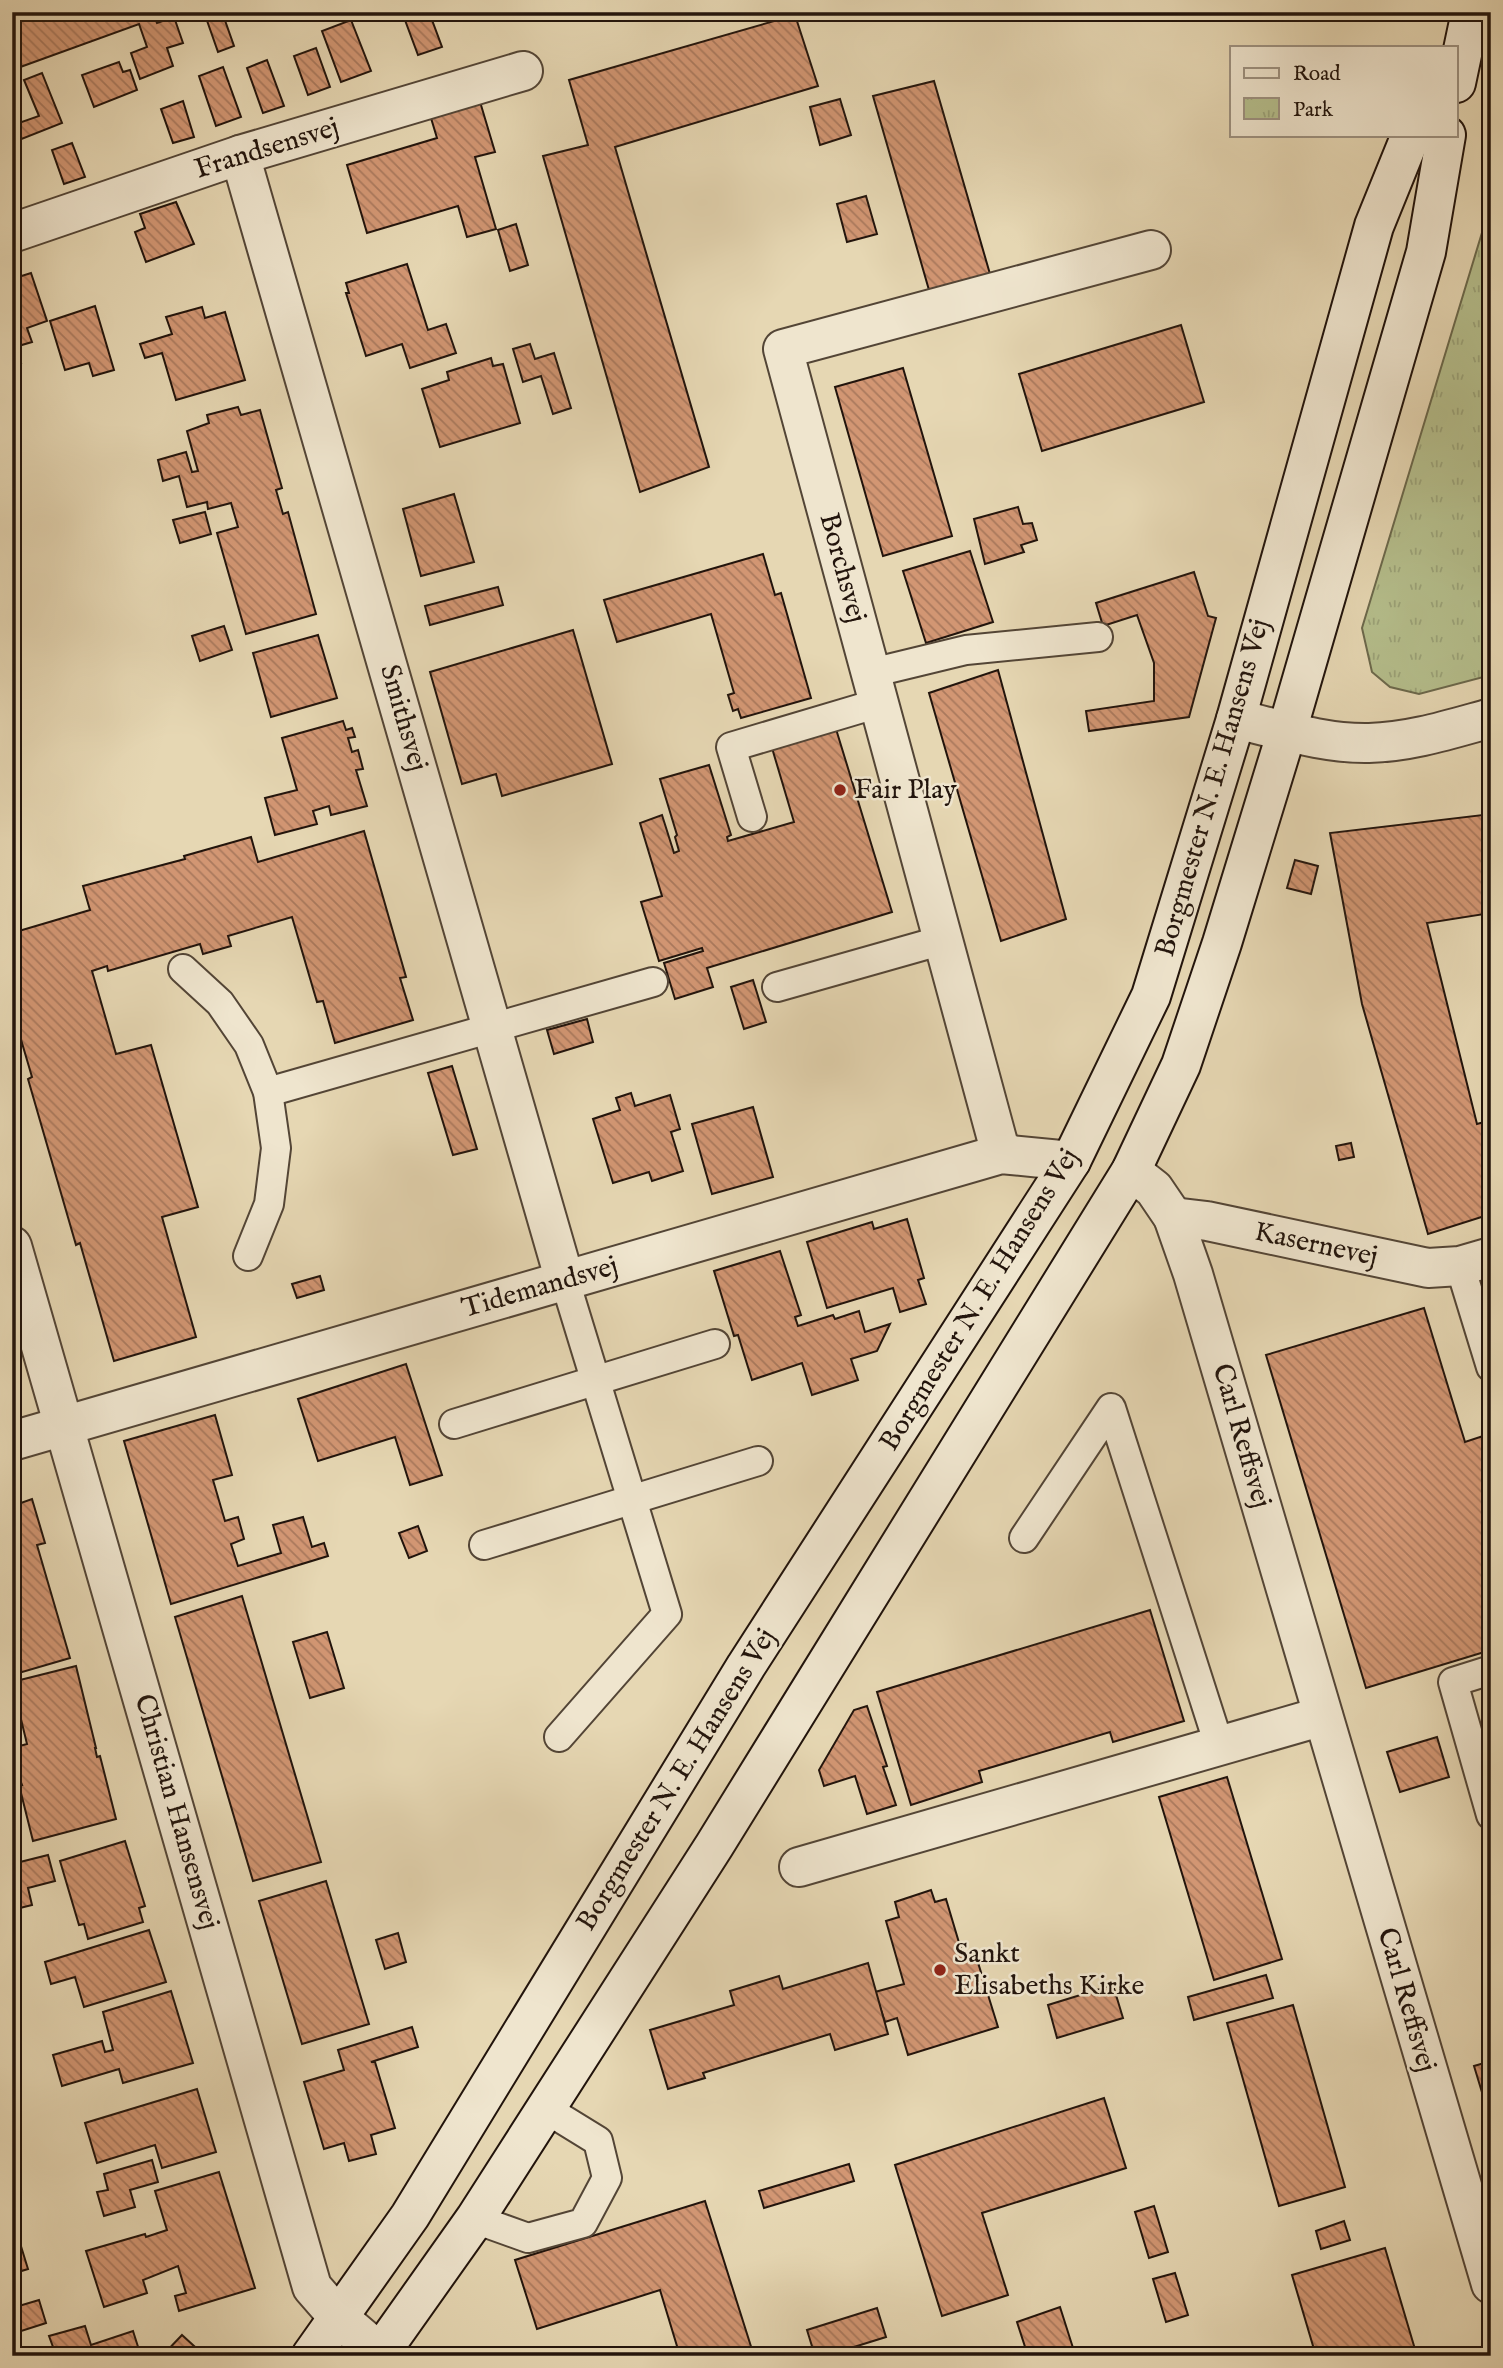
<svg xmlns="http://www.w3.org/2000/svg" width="1503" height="2368" font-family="'IM FELL English',serif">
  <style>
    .park { fill: url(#park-tufts); stroke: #6c694c; stroke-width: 2 }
    .building { fill: url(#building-back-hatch); stroke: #22140c; stroke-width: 2 }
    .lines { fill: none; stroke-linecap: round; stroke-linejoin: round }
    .lane-casing { stroke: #534536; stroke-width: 32 }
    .street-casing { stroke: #534536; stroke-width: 42 }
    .secondary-casing { stroke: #22140c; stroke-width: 42 }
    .lane { stroke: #efe5ce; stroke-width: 28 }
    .street { stroke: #efe5ce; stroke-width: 38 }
    .secondary { stroke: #efe5ce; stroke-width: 38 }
    .poi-dot { fill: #8f2418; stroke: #efe5ce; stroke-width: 2.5 }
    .labels { text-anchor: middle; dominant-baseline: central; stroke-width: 5; stroke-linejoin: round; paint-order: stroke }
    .street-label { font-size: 28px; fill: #22140c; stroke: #efe5ce }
    .poi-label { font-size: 28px; fill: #22140c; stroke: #efe5ce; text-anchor: start }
  </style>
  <defs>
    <pattern id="park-tufts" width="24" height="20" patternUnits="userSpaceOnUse" patternTransform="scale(1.75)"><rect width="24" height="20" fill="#b5be8c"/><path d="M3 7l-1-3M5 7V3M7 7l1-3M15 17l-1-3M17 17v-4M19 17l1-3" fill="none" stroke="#9ba278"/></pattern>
    <pattern id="building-back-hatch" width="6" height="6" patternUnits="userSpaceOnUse" patternTransform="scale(1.75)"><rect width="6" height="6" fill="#d29673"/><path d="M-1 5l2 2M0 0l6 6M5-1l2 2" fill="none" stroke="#aa795d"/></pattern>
  </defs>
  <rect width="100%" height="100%" fill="#e6d7b3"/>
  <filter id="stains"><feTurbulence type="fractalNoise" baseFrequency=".00286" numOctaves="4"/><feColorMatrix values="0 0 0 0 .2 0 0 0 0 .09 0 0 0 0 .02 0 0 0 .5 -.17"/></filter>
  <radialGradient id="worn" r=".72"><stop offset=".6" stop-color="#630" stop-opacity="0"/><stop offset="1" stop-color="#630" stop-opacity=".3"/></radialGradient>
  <polygon class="park" points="1491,203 1491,675 1419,694 1390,687 1372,672 1362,628"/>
  <g class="building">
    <polygon points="12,12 171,12 155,18 157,23 174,17 183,43 167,48 173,66 140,79 131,53 147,47 139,24 12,70"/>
    <polygon points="204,12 222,12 234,46 218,52"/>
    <polygon points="402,12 429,12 442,47 418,55"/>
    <polygon points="795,15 818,86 615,147 709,467 640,492 543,156 588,145 569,80"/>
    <polygon points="351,20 371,71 341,82 322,31"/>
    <polygon points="316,48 330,87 308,95 294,56"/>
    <polygon points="267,60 284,106 263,113 247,68"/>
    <polygon points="119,62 123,72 130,70 137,90 94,107 82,75"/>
    <polygon points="223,67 241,117 216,126 199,76"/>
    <polygon points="42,73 62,123 19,140 13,125 39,116 24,80"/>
    <polygon points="934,81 990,274 929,290 873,96"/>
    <polygon points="478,95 495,152 475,157 496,229 467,237 458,206 367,233 347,165 437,138 431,118"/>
    <polygon points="840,99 851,135 820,145 810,107"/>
    <polygon points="183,101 194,137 173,143 161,109"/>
    <polygon points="72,143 85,177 64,184 52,150"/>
    <polygon points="866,196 877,234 847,242 837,204"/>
    <polygon points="176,202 194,244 146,262 135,232 145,228 140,214"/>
    <polygon points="516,224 528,265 510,271 498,230"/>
    <polygon points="407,264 428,330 446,324 456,353 410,368 402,344 366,356 346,293 349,293 346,283"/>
    <polygon points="31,273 47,321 27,328 32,342 15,347 21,363 12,366 12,279"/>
    <polygon points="95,306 114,370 93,376 89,363 65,370 50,321"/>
    <polygon points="202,307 205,318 225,312 245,380 176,400 162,353 145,358 140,344 172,334 166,317"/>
    <polygon points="1181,325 1204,402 1042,451 1019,374"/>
    <polygon points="530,344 535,359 554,353 571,408 553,414 541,376 523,382 513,349"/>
    <polygon points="491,358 493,366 503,364 520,423 440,447 422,389 449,380 447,372"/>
    <polygon points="903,368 952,536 883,556 835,387"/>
    <polygon points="238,407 241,415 260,410 282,488 276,490 283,514 288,512 316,614 246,634 217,533 238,527 231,503 208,509 207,502 187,507 179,476 163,481 158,460 186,452 192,472 198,471 187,431 209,423 207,415"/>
    <polygon points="454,494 474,562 421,576 403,509"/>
    <polygon points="1018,507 1023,524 1032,523 1037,540 1021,545 1024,552 985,564 974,519"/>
    <polygon points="205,512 211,534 180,543 173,520"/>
    <polygon points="970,551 993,622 926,643 903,571"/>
    <polygon points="763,554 775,595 781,593 811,698 741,718 738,709 733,711 728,695 734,693 711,614 617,642 604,600"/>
    <polygon points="1194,572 1208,616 1216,618 1189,717 1089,731 1086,711 1154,701 1154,663 1137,615 1103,626 1096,603"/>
    <polygon points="498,587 503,605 430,625 425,606"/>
    <polygon points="224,626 232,650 200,661 192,636"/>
    <polygon points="573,630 612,764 502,796 496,774 462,784 430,672"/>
    <polygon points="318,635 337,698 271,717 253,653"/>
    <polygon points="998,670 1066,919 1001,941 929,693"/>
    <polygon points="343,721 346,730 352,728 355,737 348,738 352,752 358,750 363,769 356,770 367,806 331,815 329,806 313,811 317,824 275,835 265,798 297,790 282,738"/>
    <polygon points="836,729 892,912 707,968 713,987 675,999 664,963 703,951 702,948 659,961 641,902 662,896 640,823 662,815 674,853 679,851 675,837 677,835 660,779 709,765 731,835 727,837 728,841 794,822 772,748"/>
    <polygon points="1491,814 1491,913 1427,923 1477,1124 1491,1120 1491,1214 1428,1234 1362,1004 1330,833"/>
    <polygon points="364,831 406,977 400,978 413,1020 335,1043 323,1001 317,1002 292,917 228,936 231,946 203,954 200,944 108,971 107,966 92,971 116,1054 151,1045 198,1207 162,1217 196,1337 114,1361 80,1243 76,1245 28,1079 32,1077 12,1009 12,933 90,910 83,886 185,859 184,856 251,837 258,862"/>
    <polygon points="1295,860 1318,866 1311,894 1287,888"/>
    <polygon points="753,980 766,1022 744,1029 731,987"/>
    <polygon points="587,1019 593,1042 554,1054 547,1030"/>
    <polygon points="452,1066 477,1149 453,1155 428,1073"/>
    <polygon points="631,1093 635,1106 670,1095 680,1129 671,1132 683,1171 652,1181 649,1172 613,1183 593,1119 620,1110 616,1098"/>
    <polygon points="753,1107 773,1177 712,1194 692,1124"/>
    <polygon points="1351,1143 1354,1157 1339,1160 1336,1146"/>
    <polygon points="907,1219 924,1278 918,1280 926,1304 900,1312 893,1288 827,1308 807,1242 872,1222 874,1229"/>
    <polygon points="780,1251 801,1315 795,1317 798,1326 833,1315 835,1319 859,1311 865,1332 890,1324 877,1351 851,1359 858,1380 812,1395 802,1363 752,1380 738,1335 734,1336 714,1271"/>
    <polygon points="320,1276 324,1290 297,1298 292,1284"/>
    <polygon points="1424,1308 1465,1442 1483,1436 1491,1463 1491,1509 1483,1511 1491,1536 1491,1650 1366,1688 1266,1355"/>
    <polygon points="406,1364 442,1475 410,1485 395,1437 318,1461 298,1399"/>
    <polygon points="215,1415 232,1475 213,1480 225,1521 238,1517 244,1539 231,1544 238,1566 281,1553 273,1525 303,1517 312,1547 324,1543 328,1556 171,1604 124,1441"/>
    <polygon points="19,1496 21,1503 32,1499 45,1543 37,1545 70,1658 12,1675 12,1498"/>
    <polygon points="418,1526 427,1551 409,1558 399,1533"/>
    <polygon points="242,1596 321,1862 253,1881 175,1617"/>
    <polygon points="1150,1610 1184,1721 1113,1742 1110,1732 979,1771 982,1782 911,1805 877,1692"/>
    <polygon points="327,1632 344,1688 310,1698 293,1642"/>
    <polygon points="76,1666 96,1748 95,1748 97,1757 100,1756 116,1819 33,1841 19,1785 22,1785 19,1777 12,1779 12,1748 27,1744 12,1682"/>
    <polygon points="867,1706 887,1766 883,1767 896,1805 867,1814 855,1776 824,1786 819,1770 854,1710"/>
    <polygon points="1437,1737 1449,1777 1400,1792 1387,1752"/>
    <polygon points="1227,1777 1282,1959 1214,1980 1159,1797"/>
    <polygon points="125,1841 145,1906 139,1908 143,1922 88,1939 84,1924 79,1925 60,1861"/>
    <polygon points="12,1847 16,1863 48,1855 55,1881 28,1888 32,1905 12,1910"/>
    <polygon points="326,1881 369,2024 302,2044 259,1901"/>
    <polygon points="931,1890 935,1902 946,1899 963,1956 975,1953 998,2027 908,2055 897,2018 885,2022 875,1992 904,1984 886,1921 899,1917 895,1902"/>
    <polygon points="149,1930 166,1982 84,2007 75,1977 51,1984 45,1962"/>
    <polygon points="398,1933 406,1962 385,1969 376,1940"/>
    <polygon points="868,1963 888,2034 835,2050 830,2034 703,2073 705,2078 668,2089 650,2030 734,2005 730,1991 779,1976 783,1989"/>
    <polygon points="1266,1975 1273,1998 1194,2020 1188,1997"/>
    <polygon points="1113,1985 1123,2018 1057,2038 1048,2005"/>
    <polygon points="171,1991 193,2063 123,2083 119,2069 62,2086 53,2055 102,2041 105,2052 113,2050 103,2012"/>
    <polygon points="1293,2005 1345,2187 1279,2206 1227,2023"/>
    <polygon points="412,2027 418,2047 371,2062 375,2062 395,2128 371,2135 376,2154 349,2161 344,2143 324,2149 304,2082 344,2070 338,2050"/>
    <polygon points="1491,2061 1491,2122 1474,2066"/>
    <polygon points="197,2089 216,2152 162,2168 155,2145 97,2163 85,2123"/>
    <polygon points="1104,2098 1126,2168 982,2213 1008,2295 942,2316 895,2165"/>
    <polygon points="152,2160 158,2182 130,2190 135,2207 104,2216 97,2192 108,2190 104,2174"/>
    <polygon points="849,2164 854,2181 764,2208 759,2191"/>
    <polygon points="219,2172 255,2288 179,2311 175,2296 186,2293 178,2266 143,2280 147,2293 104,2307 86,2251 145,2234 146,2237 167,2230 155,2191"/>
    <polygon points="705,2201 754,2356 680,2356 660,2290 537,2329 515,2260"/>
    <polygon points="1154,2206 1168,2252 1149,2258 1135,2212"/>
    <polygon points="1344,2221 1350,2240 1321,2249 1316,2231"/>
    <polygon points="20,2243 28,2269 12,2274 12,2245"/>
    <polygon points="1385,2248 1417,2356 1316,2356 1292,2275"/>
    <polygon points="1175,2273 1188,2315 1166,2322 1153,2279"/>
    <polygon points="39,2300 46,2323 12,2334 12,2308"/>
    <polygon points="1060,2307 1074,2351 1058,2356 1028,2356 1017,2322"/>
    <polygon points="877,2308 886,2337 825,2356 815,2356 807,2330"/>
    <polygon points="85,2326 91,2345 133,2331 140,2353 130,2356 80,2356 78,2349 56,2355 49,2336"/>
    <polygon points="182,2335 205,2356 162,2356"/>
  </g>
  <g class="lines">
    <g class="lane-casing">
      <g id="lane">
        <polyline points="871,673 966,650 1098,637"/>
        <polyline points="752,817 731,747 879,703"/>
        <polyline points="183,969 220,1003 249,1045 268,1092 276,1148 269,1204 248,1256"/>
        <polyline points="777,987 943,940"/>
        <polyline points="268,1092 653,982"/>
        <polyline points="1460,1266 1491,1367"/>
        <polyline points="454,1424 715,1344"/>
        <polyline points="1024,1538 1111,1408 1219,1745"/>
        <polyline points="484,1545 758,1461"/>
        <polyline points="1491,1670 1453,1682 1491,1815"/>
        <polyline points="559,1737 667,1614 565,1281"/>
        <polyline points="475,2219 528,2238 583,2223 607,2178 598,2141 546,2109"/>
      </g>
    </g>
    <g class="street-casing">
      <g id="street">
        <polyline points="240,155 565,1281"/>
        <polyline points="12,233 240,155 523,71"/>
        <path d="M1236,719C1279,729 1324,744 1369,743C1411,742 1451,729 1491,718"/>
        <polyline points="1001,1154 783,349 1151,250"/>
        <polyline points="1131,1171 1154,1189 1173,1217 1193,1274 1491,2284"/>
        <polyline points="1173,1217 1207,1221 1428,1268 1460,1266 1491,1257"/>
        <polyline points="12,1246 312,2287 339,2318 380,2353"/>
        <polyline points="12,1441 1001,1154 1071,1161"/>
        <polyline points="799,1867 1323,1716"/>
      </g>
    </g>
    <g class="secondary-casing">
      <g id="secondary">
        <polyline points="1456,83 1471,12"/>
        <polyline points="311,2356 410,2216 746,1666 1071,1161 1151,996 1236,719 1374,226 1411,135"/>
        <polyline points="378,2356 475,2219 714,1846 1131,1171 1181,1065 1222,943 1287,731 1426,252 1446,135"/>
      </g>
    </g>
    <use href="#lane" class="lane"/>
    <use href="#street" class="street"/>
    <use href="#secondary" class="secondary"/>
  </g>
  <g class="poi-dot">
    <circle cx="840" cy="790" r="7"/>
    <circle cx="940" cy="1970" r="7"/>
  </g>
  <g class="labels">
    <g class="street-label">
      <text transform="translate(267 149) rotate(-17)">Frandsensvej</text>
      <text transform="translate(842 568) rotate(75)">Borchsvej</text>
      <text transform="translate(403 718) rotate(74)">Smithsvej</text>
      <text transform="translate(1213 788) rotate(-74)">Borgmester N. E. Hansens Vej</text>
      <text transform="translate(1316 1245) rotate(12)">Kasernevej</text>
      <text transform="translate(540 1288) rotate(-16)">Tidemandsvej</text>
      <text transform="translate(980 1300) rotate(-58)">Borgmester N. E. Hansens Vej</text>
      <text transform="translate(1241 1436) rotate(74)">Carl Reffsvej</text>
      <text transform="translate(677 1780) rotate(-58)">Borgmester N. E. Hansens Vej</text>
      <text transform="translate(176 1812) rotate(74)">Christian Hansensvej</text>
      <text transform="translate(1406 2000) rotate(74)">Carl Reffsvej</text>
    </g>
    <g class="poi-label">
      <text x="854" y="790">Fair Play</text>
      <text x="954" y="1954">Sankt<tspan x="954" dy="32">Elisabeths Kirke</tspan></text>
    </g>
  </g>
  <rect width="1503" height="2368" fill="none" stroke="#e6d7b3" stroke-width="42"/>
  <rect x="14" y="14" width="1475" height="2340" fill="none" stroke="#22140c" stroke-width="3.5"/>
  <rect x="21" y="21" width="1461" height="2326" fill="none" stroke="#22140c" stroke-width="2"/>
  <rect x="1230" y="46" width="228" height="91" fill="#efe5ce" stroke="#9d9180" stroke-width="2"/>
  <rect x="1244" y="68" width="35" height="10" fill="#efe5ce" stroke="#9d9180" stroke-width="2"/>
  <text x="1293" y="80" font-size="21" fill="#22140c">Road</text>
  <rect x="1244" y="98" width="35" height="21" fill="url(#park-tufts)" stroke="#9d9180" stroke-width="2"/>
  <text x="1293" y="116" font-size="21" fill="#22140c">Park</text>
  <rect width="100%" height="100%" filter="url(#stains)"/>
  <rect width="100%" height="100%" fill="url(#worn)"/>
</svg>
